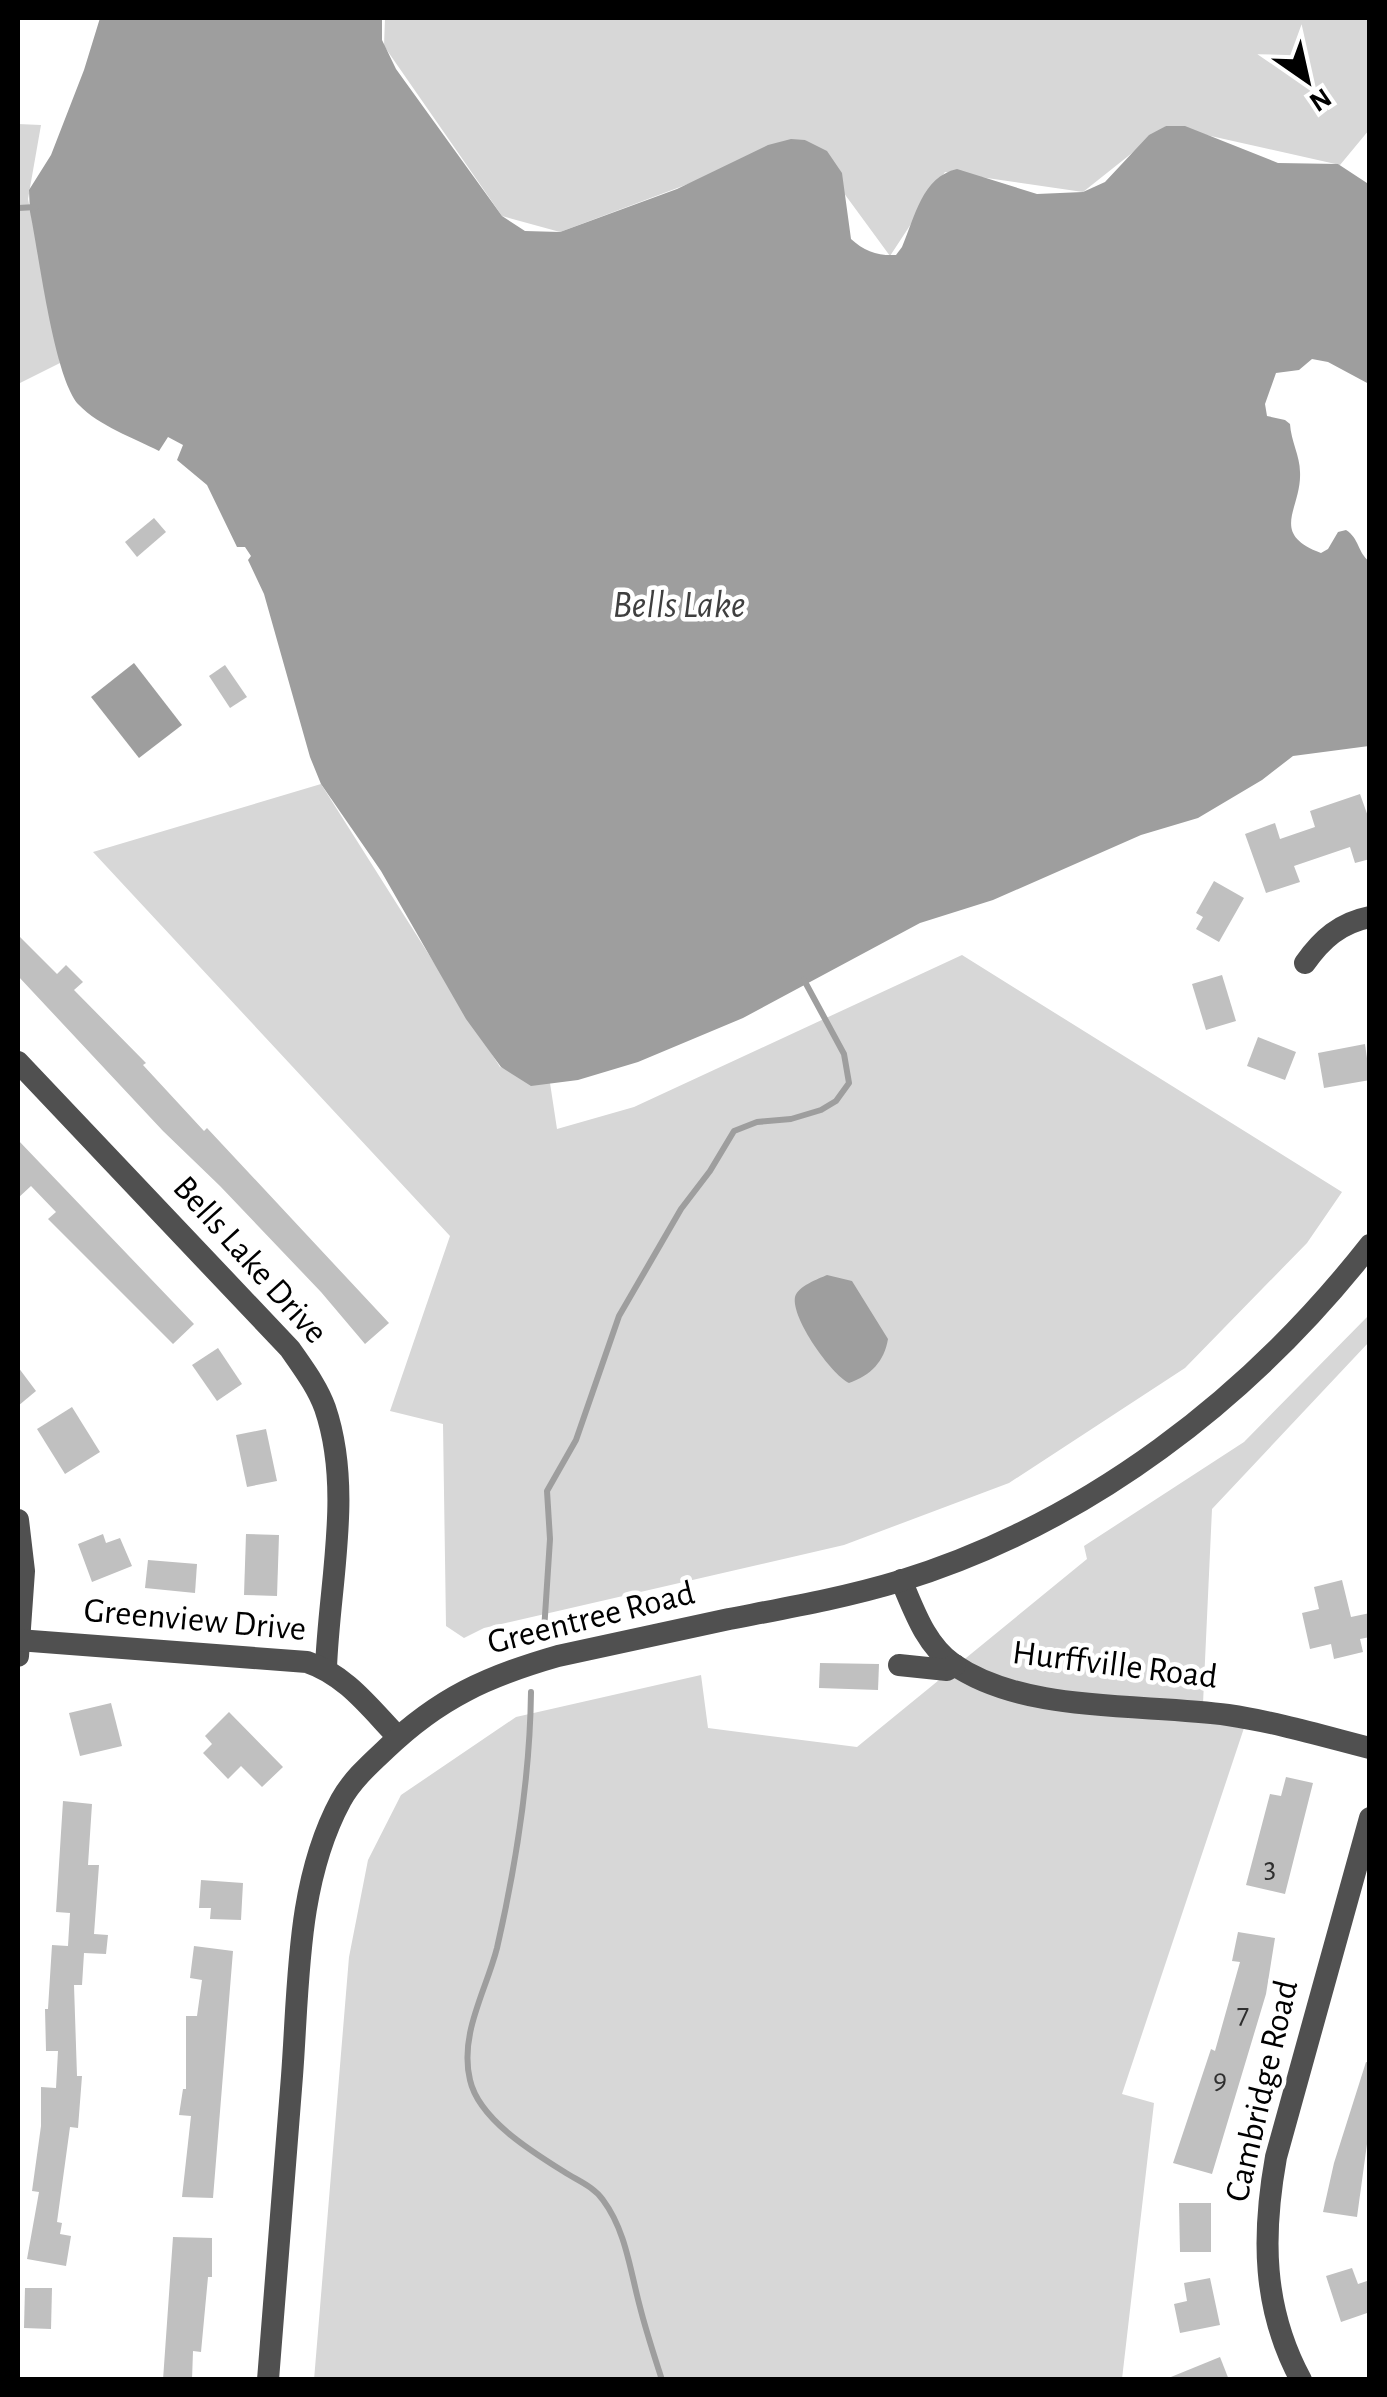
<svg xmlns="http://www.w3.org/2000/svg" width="1387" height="2397" font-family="'Alegreya Sans',sans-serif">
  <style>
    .green { fill: #d7d7d7 }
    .water { fill: #9e9e9e }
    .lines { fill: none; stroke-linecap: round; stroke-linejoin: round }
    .stream { stroke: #9e9e9e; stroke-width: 6 }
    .building { fill: #c0c0c0 }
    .minor { stroke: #505050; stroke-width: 22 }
    .labels { text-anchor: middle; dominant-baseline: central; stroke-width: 9; stroke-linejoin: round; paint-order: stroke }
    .number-label { font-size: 30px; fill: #303030 }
    .street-label { font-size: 35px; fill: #000; stroke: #fff }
    .water-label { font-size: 38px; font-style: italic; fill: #3f3f3f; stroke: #fff }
  </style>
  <rect width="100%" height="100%" fill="#fff"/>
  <g class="green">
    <polygon points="385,18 1369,18 1369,130 1340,165 1166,126 1083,192 945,172 890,256 805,140 560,232 502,216 384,46"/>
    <polygon points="18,124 41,125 28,199 60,363 18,384"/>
    <polygon points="321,784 500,1067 550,1083 557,1129 634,1107 962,955 1342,1192 1307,1243 1185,1368 1009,1483 844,1545 484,1628 464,1638 446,1626 443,1424 390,1411 450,1236 93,852"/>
    <polygon points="1369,1315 1369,1342 1212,1509 1203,1704 1248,1716 1122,2094 1154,2103 1122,2379 314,2380 349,1957 368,1860 401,1795 516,1717 701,1675 708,1728 857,1747 1087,1559 1084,1546 1244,1442"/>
  </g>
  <g class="water">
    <path d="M100,18H382V40L396,69L502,216L525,231L560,232L677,189L768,145L791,139L805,140L827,151L842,173L851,239C864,251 878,256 896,255L902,247C915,217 922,177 957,169L1037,194L1083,192L1105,182L1149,135L1166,126H1185L1278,163L1338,164L1370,185L1369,384L1328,362L1312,359L1299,370L1276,373L1265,404L1267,416L1285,420L1290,424C1291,441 1300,456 1300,472C1302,509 1268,533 1321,553L1328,549L1338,532L1346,530C1359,538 1358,553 1369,561V746L1293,756L1262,780L1198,818L1141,835L993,900L920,923L743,1018L638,1062L578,1080L531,1086L501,1067L466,1019L381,871L321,784L310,757L264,594L248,560L251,556L245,547H237L207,485L177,460L183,445L168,437L159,451C134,438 99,426 79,405C54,379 39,254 30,212L29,190L51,155L84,70Z"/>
    <polygon points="134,663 182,725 139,758 91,697"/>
    <path d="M827,1275L852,1281L888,1339C884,1362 871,1375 849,1383C831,1374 791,1318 795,1297C798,1286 818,1279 827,1275Z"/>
  </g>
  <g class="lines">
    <g class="stream">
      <polyline points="18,208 36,207"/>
      <polyline points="544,1631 550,1539 547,1491 576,1440 619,1316 681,1209 710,1171 734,1131 757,1122 791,1119 821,1110 836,1101 849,1083 844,1054 804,980"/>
      <path d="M531,1692C530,1777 516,1865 497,1948C486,1991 459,2034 470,2080C479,2120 534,2153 566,2173C579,2181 594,2187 603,2200C626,2231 630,2270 640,2307C646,2331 654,2355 662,2380"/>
    </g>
  </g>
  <g class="building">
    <polygon points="154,518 166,532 137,557 125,542"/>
    <polygon points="225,665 247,697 230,708 209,676"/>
    <polygon points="1360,794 1370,822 1370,859 1355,863 1350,847 1294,866 1300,882 1266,893 1245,834 1275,823 1280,839 1315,827 1310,811"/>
    <polygon points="1214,881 1244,898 1219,942 1196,929 1203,917 1196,913"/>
    <polygon points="18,935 57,974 66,965 83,982 74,990 146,1063 143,1065 204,1131 207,1128 389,1323 365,1344 321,1292 220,1186 163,1131 18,976"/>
    <polygon points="1222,975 1236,1021 1206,1030 1192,984"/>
    <polygon points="1258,1037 1296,1052 1285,1080 1247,1066"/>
    <polygon points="1365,1044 1370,1080 1324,1088 1318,1053"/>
    <polygon points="18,1140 194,1324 173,1344 48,1219 56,1212 31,1186 18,1198"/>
    <polygon points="218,1348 242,1384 217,1401 192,1365"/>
    <polygon points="18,1367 36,1391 18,1406"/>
    <polygon points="72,1407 100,1452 65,1474 37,1429"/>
    <polygon points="266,1429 277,1481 247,1487 236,1435"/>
    <polygon points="103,1534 106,1543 120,1538 132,1566 92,1582 78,1544"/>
    <polygon points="246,1534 279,1535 277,1596 244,1595"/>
    <polygon points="148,1560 197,1564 195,1593 145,1588"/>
    <polygon points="1342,1580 1351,1617 1370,1613 1370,1637 1360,1639 1363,1652 1334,1659 1331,1644 1310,1649 1302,1613 1319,1609 1314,1587"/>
    <polygon points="820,1663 879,1664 878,1690 819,1688"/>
    <polygon points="111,1703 122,1746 80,1756 69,1713"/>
    <polygon points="229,1712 283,1767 262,1787 241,1766 228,1779 203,1753 212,1744 205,1736"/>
    <polygon points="1286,1777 1313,1783 1285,1894 1246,1885 1270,1794 1281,1796"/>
    <polygon points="63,1801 92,1804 88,1865 99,1865 94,1934 108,1935 106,1954 84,1953 82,1985 74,1985 77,2076 82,2076 78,2128 70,2127 57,2222 62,2223 60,2234 71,2236 66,2266 27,2259 39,2192 32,2191 41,2126 41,2087 56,2088 58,2051 46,2051 45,2009 48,2009 52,1945 68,1946 70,1913 56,1912"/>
    <polygon points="201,1880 243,1883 241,1920 210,1919 211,1908 199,1908"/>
    <polygon points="1238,1932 1275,1938 1266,1994 1212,2174 1173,2163 1211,2049 1215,2051 1240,1962 1232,1961"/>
    <polygon points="194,1946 233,1951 213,2198 182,2197 191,2116 179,2115 183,2089 186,2089 186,2016 197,2016 202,1980 190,1978"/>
    <polygon points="1366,2062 1370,2063 1370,2145 1367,2144 1357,2217 1323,2212 1334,2163"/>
    <polygon points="1179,2203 1211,2203 1211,2252 1180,2252"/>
    <polygon points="173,2237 212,2238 212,2277 208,2277 201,2352 193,2351 192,2380 163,2380"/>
    <polygon points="1352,2268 1358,2284 1370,2280 1370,2312 1341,2322 1326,2276"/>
    <polygon points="1210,2278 1220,2325 1180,2333 1174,2304 1187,2301 1184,2283"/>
    <polygon points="25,2288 52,2288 51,2329 24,2328"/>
    <polygon points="1220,2357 1229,2380 1166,2380 1166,2379"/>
  </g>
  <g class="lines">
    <g class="minor">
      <path d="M1305,963C1322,939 1340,923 1370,917"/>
      <path d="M18,1062L290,1349C303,1368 317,1386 325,1408C353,1490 329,1584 326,1668"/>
      <polyline points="18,1520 24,1571 18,1656"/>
      <path d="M901,1580C914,1610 925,1644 953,1664C1025,1714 1143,1703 1228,1715C1276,1722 1323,1736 1370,1748"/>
      <path d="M18,1640L307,1662C346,1675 370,1708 398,1737"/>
      <polyline points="899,1665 947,1670 955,1665"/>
      <path d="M268,2380C276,2278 284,2177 292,2076C299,1984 296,1883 341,1800C352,1780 370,1764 386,1749C439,1698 488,1676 558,1656C615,1644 672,1631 729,1619C786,1608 844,1598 900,1581C1088,1523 1250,1398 1370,1245"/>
      <path d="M1301,2380C1262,2308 1262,2235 1276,2157L1370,1818"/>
    </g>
  </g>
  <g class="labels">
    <g class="number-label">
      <text x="1270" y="1868">3</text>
      <text x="1243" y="2014">7</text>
      <text x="1220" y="2080">9</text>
    </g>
    <g class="street-label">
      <text transform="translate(250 1260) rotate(48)">Bells Lake Drive</text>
      <text transform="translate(591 1618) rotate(-14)">Greentree Road</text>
      <text transform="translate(195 1620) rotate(5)">Greenview Drive</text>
      <text transform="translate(1115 1665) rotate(7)">Hurffville Road</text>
      <text transform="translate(1262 2091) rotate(-77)">Cambridge Road</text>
    </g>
    <g class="water-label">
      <text x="679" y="606">Bells Lake</text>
    </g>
  </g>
  <rect width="1387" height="2397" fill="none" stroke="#000000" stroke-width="40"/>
  <g transform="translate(1307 80) rotate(146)" stroke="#ffffff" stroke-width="8" paint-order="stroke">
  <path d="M0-8L18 38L0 25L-18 38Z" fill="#000000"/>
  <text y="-15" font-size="28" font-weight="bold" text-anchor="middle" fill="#000000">N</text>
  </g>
</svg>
